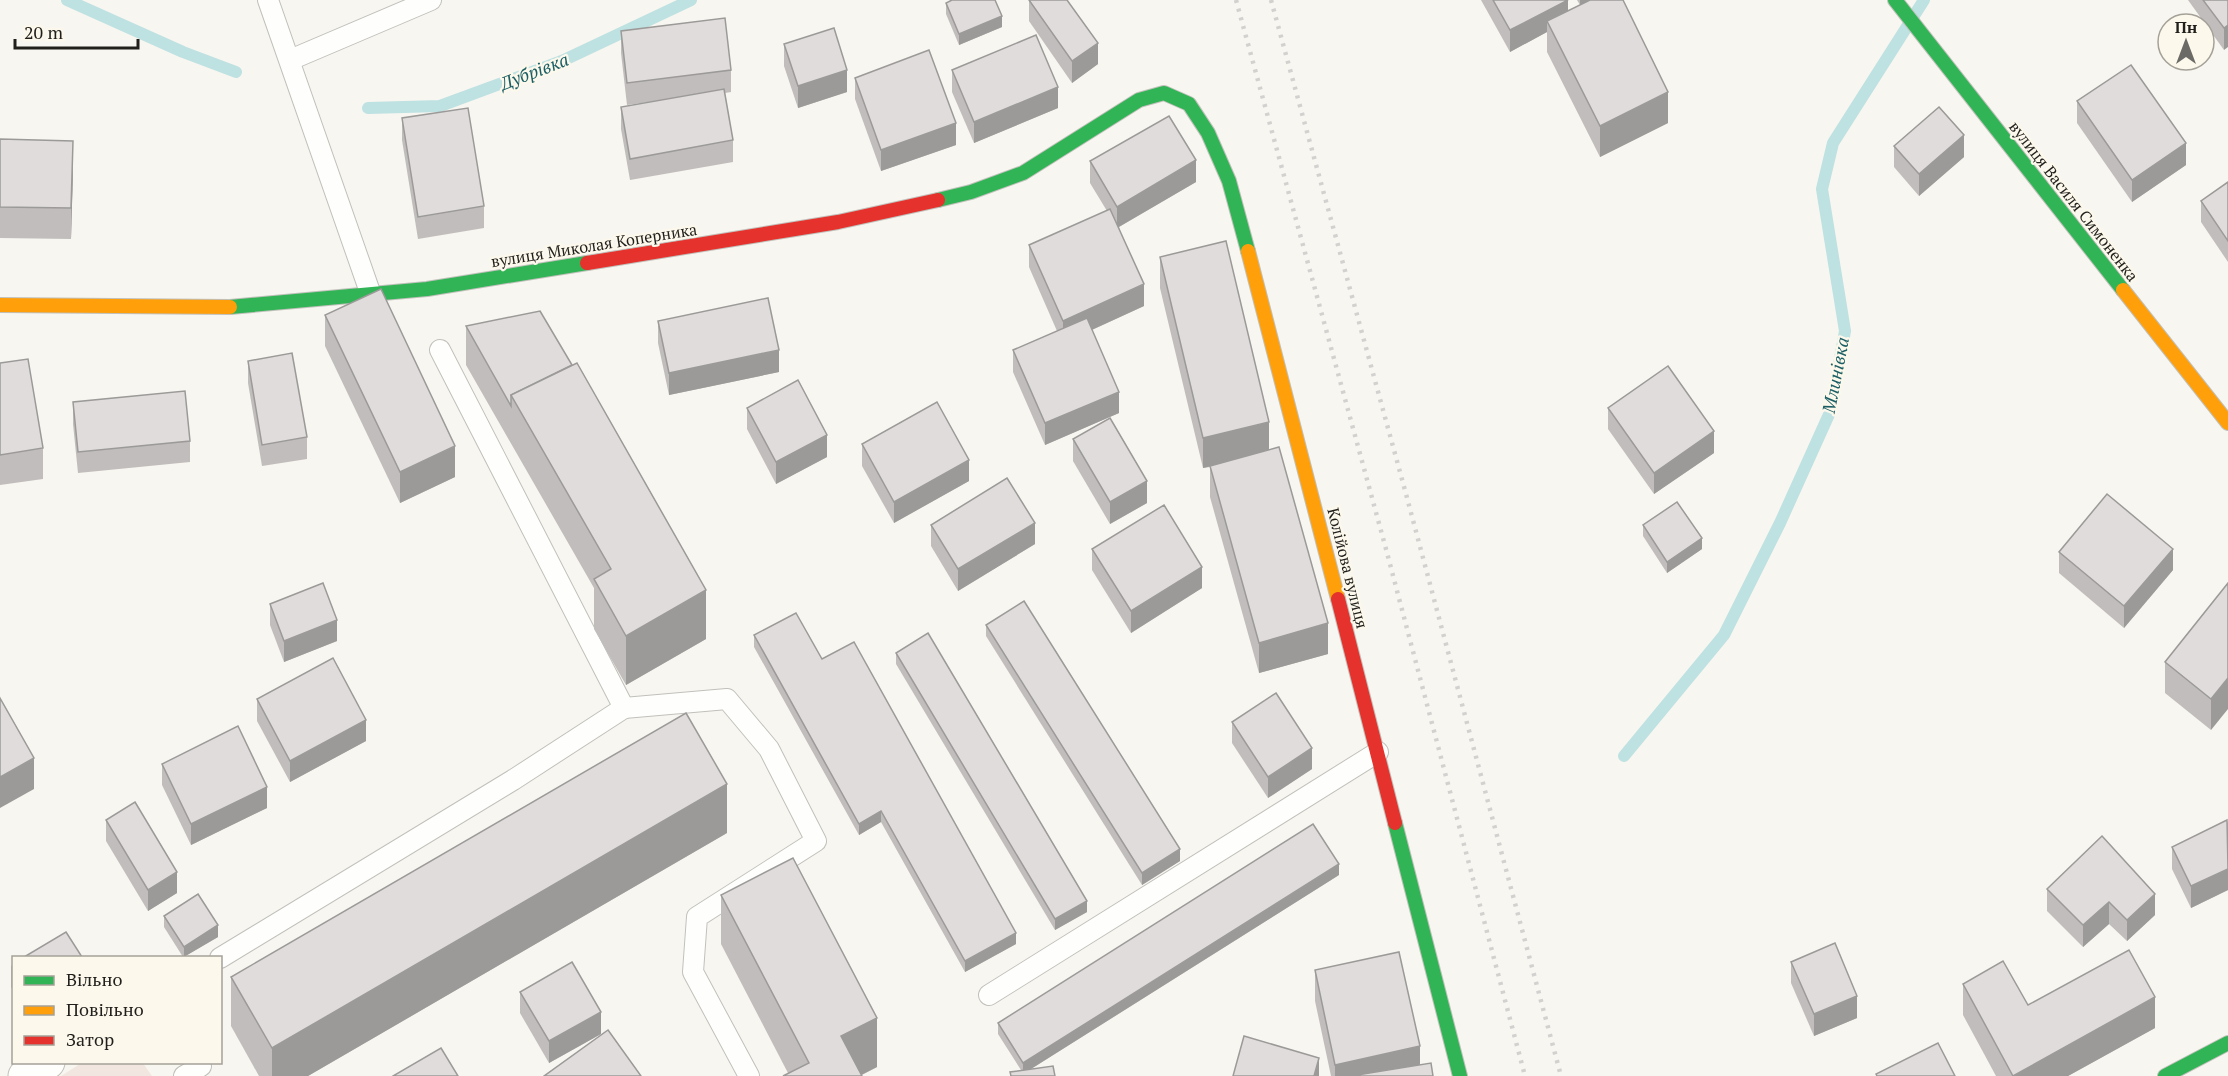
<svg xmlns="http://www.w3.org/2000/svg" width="2228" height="1076" font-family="'PT Serif',serif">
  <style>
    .education { fill: #f2e7e0 }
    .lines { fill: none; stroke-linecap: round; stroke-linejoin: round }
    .stream { stroke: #bee1e2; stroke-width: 12 }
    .lane-casing { stroke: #c1c0bb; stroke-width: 22 }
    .street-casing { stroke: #c1c0bb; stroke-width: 35 }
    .fast-casing { stroke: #c1c0bb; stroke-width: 16 }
    .slow-casing { stroke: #c1c0bb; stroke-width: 16 }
    .jam-casing { stroke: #c1c0bb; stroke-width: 16 }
    .lane { stroke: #fefefd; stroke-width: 20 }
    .street { stroke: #fefefd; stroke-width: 33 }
    .fast { stroke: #30b455; stroke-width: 14 }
    .slow { stroke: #ff9f0a; stroke-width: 14 }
    .jam { stroke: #e5322d; stroke-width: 14 }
    .rail { stroke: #d3d1d0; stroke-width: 4.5; stroke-dasharray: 3 6; stroke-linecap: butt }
    .wall { fill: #c0bdbc }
    .shaded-wall { fill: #9c9a99 }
    .building { fill: #dfdcdb; stroke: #9c9a99; stroke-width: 1.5 }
    .labels { text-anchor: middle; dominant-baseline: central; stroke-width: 4.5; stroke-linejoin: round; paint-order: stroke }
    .street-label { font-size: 16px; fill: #201f1b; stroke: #fcf8ec }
    .water-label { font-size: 18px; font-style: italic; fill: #1b5f65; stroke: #fcf8ec }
  </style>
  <rect width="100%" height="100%" fill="#f8f6f0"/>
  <polygon class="education" points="83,1062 143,1063 152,1076 61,1076"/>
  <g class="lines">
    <g class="stream">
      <polyline points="67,0 183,52 236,72"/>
      <polyline points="368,108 440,106 562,61 691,0"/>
      <polyline points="1624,756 1724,635 1780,523 1831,410 1845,331 1822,189 1833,143 1924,0"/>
    </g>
    <g class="lane-casing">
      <g id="lane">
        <polyline points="268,0 371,295"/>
        <polyline points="290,60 431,0"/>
        <polyline points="624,708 727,699 769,749 816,841 697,917 693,972 749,1076"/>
        <polyline points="220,958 513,780 624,708 440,350"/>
        <polyline points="989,995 1378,752"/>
        <polyline points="184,1076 201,1066"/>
      </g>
    </g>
    <g class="street-casing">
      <polyline id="street" points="25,1076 48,1062"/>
    </g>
    <g class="fast-casing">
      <g id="fast">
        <polyline points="1895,0 2123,290"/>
        <polyline points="938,200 971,192 1023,173 1139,100 1164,93 1189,104 1208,133 1229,181 1248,251"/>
        <polyline points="230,307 427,289 587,263"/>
        <polyline points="1395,823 1460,1076"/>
        <polyline points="2165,1076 2228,1043"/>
      </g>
    </g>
    <g class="slow-casing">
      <g id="slow">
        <polyline points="1248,251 1338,599"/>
        <polyline points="2123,290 2228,423"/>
        <polyline points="0,305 230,307"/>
      </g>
    </g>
    <g class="jam-casing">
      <g id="jam">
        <polyline points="587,263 838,222 938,200"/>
        <polyline points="1338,599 1395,823"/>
      </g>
    </g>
    <use href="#lane" class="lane"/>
    <use href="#street" class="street"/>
    <use href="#fast" class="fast"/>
    <use href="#slow" class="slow"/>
    <use href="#jam" class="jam"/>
    <g class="rail">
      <polyline points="1236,0 1386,549 1525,1076"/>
      <polyline points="1271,0 1406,494 1561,1076"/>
    </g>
  </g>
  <g class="wall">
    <polygon points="1029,0 1098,64 1072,83 1029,21"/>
    <polygon points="1481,0 1568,0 1568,11 1580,5 1577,0 1623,0 1668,123 1600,157 1547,52 1547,32 1510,52"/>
    <polygon points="2188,0 2228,0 2224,50"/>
    <polygon points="946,3 1002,27 959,45 946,14"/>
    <polygon points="621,31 731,70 731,92 725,93 733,140 733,162 630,180 621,129 621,107 649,102 627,105 621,53"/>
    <polygon points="784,44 847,92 798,108 784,66"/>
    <polygon points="952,70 1058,108 974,143 952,92"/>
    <polygon points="855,78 956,145 881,171 855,99"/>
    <polygon points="2077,101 2186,165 2132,202 2077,123"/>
    <polygon points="402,118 484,206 484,228 418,239 402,140"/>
    <polygon points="0,139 73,171 71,239 0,238"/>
    <polygon points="1894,146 1964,157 1919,196 1894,167"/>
    <polygon points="1090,161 1196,182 1119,227 1144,306 1092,330 1119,413 1045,445 1013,372 1013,350 1057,331 1029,267 1029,245 1107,211 1090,183"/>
    <polygon points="2228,182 2228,262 2201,222 2201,201"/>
    <polygon points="1160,257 1269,450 1328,654 1259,673 1210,497 1210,467 1203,468 1160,288"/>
    <polygon points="325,315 455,477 400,503 325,346"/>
    <polygon points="658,321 779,372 669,395 658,343"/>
    <polygon points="466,326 706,639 626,685 594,629 594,588 466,365"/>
    <polygon points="248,361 307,437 307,459 262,466 248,383"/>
    <polygon points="0,363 43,448 43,479 0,485"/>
    <polygon points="73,402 190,441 190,462 78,473 73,424"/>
    <polygon points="747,408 827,457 776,484 747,429"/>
    <polygon points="1608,408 1714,453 1654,494 1608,429"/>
    <polygon points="1073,439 1147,503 1110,524 1073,461"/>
    <polygon points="862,444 969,481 894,523 862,466"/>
    <polygon points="931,525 1035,544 958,591 931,546"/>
    <polygon points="1643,525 1702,549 1667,573 1643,536"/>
    <polygon points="1092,549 1202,588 1131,633 1092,570"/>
    <polygon points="2059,552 2173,570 2124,628 2059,573"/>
    <polygon points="2228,583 2211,730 2165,693 2165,662"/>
    <polygon points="270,604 337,641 284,662 270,625"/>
    <polygon points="986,625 1180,861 1142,885 986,636"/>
    <polygon points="754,635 822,659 1016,944 965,972 881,822 859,835 754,647"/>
    <polygon points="896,653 1087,912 1055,930 896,664"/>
    <polygon points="257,699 366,741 290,782 257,721"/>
    <polygon points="1232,722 1312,769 1268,798 1232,743"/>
    <polygon points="162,764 267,808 191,845 162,785"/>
    <polygon points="106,820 177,893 148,911 106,841"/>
    <polygon points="2228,822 2228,890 2191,908 2172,869 2172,847"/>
    <polygon points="727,833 308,1076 259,1076 231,1026 231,977"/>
    <polygon points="2102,836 2155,915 2127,941 2109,924 2083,947 2047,911 2047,889"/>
    <polygon points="1339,875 1031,1069 1055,1076 1010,1076 1010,1072 1021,1070 998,1034 998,1023"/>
    <polygon points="721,895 877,1067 862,1075 788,1073 721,944"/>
    <polygon points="164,916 218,937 183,957 164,927"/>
    <polygon points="1791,962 1857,1018 1814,1036 1791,983"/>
    <polygon points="14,964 14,992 11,987 11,966"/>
    <polygon points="1315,970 1420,1065 1433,1076 1331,1076 1315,1001"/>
    <polygon points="1963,984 2028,1005 2155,1028 2068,1076 1996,1076 1963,1015"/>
    <polygon points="520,992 601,1034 549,1063 520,1013"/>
  </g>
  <g class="shaded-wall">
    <polygon points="1568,0 1568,21 1547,21 1547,32 1510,52 1510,30"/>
    <polygon points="1580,0 1590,0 1580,5"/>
    <polygon points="1002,16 1002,27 959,45 959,34"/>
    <polygon points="2228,25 2228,47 2224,50 2224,28"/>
    <polygon points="1098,43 1098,64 1072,83 1072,61"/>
    <polygon points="847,70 847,92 798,108 798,86"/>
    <polygon points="1058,87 1058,108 974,143 974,122"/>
    <polygon points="1668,92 1668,123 1600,157 1600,126"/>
    <polygon points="956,123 956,145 881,171 881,150"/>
    <polygon points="1964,135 1964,157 1919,196 1919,174"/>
    <polygon points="73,141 73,171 71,239 71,208"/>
    <polygon points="2186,143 2186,165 2132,202 2132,180"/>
    <polygon points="1196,160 1196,182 1117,228 1117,207"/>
    <polygon points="1144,284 1144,306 1063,343 1063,321"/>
    <polygon points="779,350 779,372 669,395 669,373"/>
    <polygon points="1119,392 1119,413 1045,445 1045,423"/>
    <polygon points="1269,422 1269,453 1203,468 1203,438"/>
    <polygon points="1714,431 1714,453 1654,494 1654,473"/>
    <polygon points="827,435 827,457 776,484 776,462"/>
    <polygon points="455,446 455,477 400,503 400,472"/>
    <polygon points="969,460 969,481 894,523 894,502"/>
    <polygon points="1147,481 1147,503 1110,524 1110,502"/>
    <polygon points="1035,523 1035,544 958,591 958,569"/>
    <polygon points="1702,538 1702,549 1667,573 1667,562"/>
    <polygon points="2173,549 2173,570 2124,628 2124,606"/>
    <polygon points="1202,567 1202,588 1131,633 1131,611"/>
    <polygon points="706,590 706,639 626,685 626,636"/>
    <polygon points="337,620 337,641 284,662 284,641"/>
    <polygon points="1328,623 1328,654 1259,673 1259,643"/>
    <polygon points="2228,678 2228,709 2211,730 2211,699"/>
    <polygon points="366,720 366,741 290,782 290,761"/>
    <polygon points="1312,748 1312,769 1268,798 1268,777"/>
    <polygon points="34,758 34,789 0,808 0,777"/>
    <polygon points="727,784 727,833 308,1076 272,1076 272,1048"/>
    <polygon points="267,787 267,808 191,845 191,824"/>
    <polygon points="881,811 881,822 859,835 859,824"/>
    <polygon points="1180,849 1180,861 1142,885 1142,873"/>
    <polygon points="1339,864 1339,875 1023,1074 1023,1063"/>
    <polygon points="2228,869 2228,890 2191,908 2191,886"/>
    <polygon points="177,872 177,893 148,911 148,890"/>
    <polygon points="2155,894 2155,915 2127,941 2127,920"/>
    <polygon points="1087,901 1087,912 1055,930 1055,919"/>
    <polygon points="2109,902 2109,924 2083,947 2083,925"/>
    <polygon points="218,925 218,937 184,957 184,947"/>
    <polygon points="1016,933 1016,944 965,972 965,961"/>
    <polygon points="1857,996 1857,1018 1814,1036 1814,1014"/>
    <polygon points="2155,997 2155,1028 2068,1076 2013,1076"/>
    <polygon points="601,1012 601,1034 549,1063 549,1041"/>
    <polygon points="877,1018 877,1067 859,1076 841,1036"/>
    <polygon points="1420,1046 1420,1076 1335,1076 1335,1065"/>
    <polygon points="1319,1058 1319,1076 1314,1076"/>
  </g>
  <g class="building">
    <polygon points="952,0 995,0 1002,16 959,34 946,3"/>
    <polygon points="1029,0 1067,0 1098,43 1072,61"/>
    <polygon points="1493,0 1568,0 1510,30"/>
    <polygon points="1590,0 1623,0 1668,92 1600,126 1547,21"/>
    <polygon points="2203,0 2228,0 2228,25 2224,28"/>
    <polygon points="725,18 731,70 627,83 621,31"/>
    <polygon points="834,28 847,70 798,86 784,44"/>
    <polygon points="1036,35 1058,87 974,122 952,70"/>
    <polygon points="929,50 956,123 881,150 855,78"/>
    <polygon points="2131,65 2186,143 2132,180 2077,101"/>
    <polygon points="724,89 733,140 630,159 621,107"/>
    <polygon points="1939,107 1964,135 1919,174 1894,146"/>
    <polygon points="468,108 484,206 418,217 402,118"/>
    <polygon points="1169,116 1196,160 1117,207 1090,161"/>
    <polygon points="0,139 73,141 71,208 0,207"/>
    <polygon points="2228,182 2228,241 2201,201"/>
    <polygon points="1110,209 1144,284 1063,321 1029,245"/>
    <polygon points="1226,241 1269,422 1203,438 1160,257"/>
    <polygon points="381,289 455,446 400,472 325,315"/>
    <polygon points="768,298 779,350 669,373 658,321"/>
    <polygon points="540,311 572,365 511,395 511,406 466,326"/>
    <polygon points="1087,318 1119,392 1045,423 1013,350"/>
    <polygon points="292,353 307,437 262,445 248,361"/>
    <polygon points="28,359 43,448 0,455 0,363"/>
    <polygon points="577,363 706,590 626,636 594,579 611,569 511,395"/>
    <polygon points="1668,366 1714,431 1654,473 1608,408"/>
    <polygon points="798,380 827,435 776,462 747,408"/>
    <polygon points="185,391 190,441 78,452 73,402"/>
    <polygon points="937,402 969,460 894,502 862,444"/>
    <polygon points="1110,418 1147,481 1110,502 1073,439"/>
    <polygon points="1279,447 1328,623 1259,643 1210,466"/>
    <polygon points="1007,478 1035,523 958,569 931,525"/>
    <polygon points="2107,494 2173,549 2124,606 2059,552"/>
    <polygon points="1677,502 1702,538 1667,562 1643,525"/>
    <polygon points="1164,505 1202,567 1131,611 1092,549"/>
    <polygon points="323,583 337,620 284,641 270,604"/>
    <polygon points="2228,583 2228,678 2211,699 2165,662"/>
    <polygon points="1024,601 1180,849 1142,873 986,625"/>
    <polygon points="796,613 822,659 854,642 1016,933 965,961 881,811 859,824 754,635"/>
    <polygon points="928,633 1087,901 1055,919 896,653"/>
    <polygon points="333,658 366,720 290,761 257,699"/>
    <polygon points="1276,693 1312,748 1268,777 1232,722"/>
    <polygon points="0,698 34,758 0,777"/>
    <polygon points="686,713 727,784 272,1048 231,977"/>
    <polygon points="238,726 267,787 191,824 162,764"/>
    <polygon points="135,802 177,872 148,890 106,820"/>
    <polygon points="2227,820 2228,869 2191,886 2172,847"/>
    <polygon points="1313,824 1339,864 1023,1063 998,1023"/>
    <polygon points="2102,836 2155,894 2127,920 2109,902 2083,925 2047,889"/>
    <polygon points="793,858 877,1018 841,1036 862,1076 783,1076 809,1063 721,895"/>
    <polygon points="198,894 218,925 184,947 164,916"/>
    <polygon points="66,932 82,957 24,957"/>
    <polygon points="1835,943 1857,996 1814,1014 1791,962"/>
    <polygon points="2129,950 2155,997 2013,1076 1963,984 2003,961 2028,1005"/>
    <polygon points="1399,952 1420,1046 1335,1065 1315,970"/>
    <polygon points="572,962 601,1012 549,1041 520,992"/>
    <polygon points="608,1030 641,1076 544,1076"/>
    <polygon points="1244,1036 1319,1058 1314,1076 1233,1076"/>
    <polygon points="1938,1043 1955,1076 1877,1076 1876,1074"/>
    <polygon points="441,1048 458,1076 393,1076"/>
    <polygon points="1431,1063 1433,1076 1351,1076"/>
    <polygon points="1053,1066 1055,1076 1011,1076 1010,1072"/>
  </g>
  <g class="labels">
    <g class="street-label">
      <text transform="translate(2074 201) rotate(52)">вулиця Василя Симоненка</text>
      <text transform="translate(594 245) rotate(-9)">вулиця Миколая Коперника</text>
      <text transform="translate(1348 568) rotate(76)">Колійова вулиця</text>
    </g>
    <g class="water-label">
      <text transform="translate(534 71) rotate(-21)">Дубрівка</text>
      <text transform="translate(1835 375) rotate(-79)">Млинівка</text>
    </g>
  </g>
  <rect x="12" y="956" width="210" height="108" fill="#fcf8ec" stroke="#a4a198" stroke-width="1.5"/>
  <rect x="24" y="976" width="30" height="9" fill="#30b455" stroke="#a4a198" stroke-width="1.5"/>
  <text x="66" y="986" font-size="18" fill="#201f1b">Вільно</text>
  <rect x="24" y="1006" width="30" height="9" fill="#ff9f0a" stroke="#a4a198" stroke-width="1.5"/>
  <text x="66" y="1016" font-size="18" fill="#201f1b">Повільно</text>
  <rect x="24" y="1036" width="30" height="9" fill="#e5322d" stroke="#a4a198" stroke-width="1.5"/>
  <text x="66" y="1046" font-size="18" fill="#201f1b">Затор</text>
  <g transform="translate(2186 42)"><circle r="28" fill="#fcf8ec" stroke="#a4a198" stroke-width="1.5"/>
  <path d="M0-4.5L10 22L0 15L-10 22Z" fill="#6c6a66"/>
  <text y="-9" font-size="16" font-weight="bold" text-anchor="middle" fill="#201f1b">Пн</text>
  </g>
  <path d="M15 39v9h123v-9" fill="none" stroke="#201f1b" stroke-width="3"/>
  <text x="24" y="39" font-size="18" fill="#201f1b" stroke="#fcf8ec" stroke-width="4.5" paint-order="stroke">20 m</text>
</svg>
